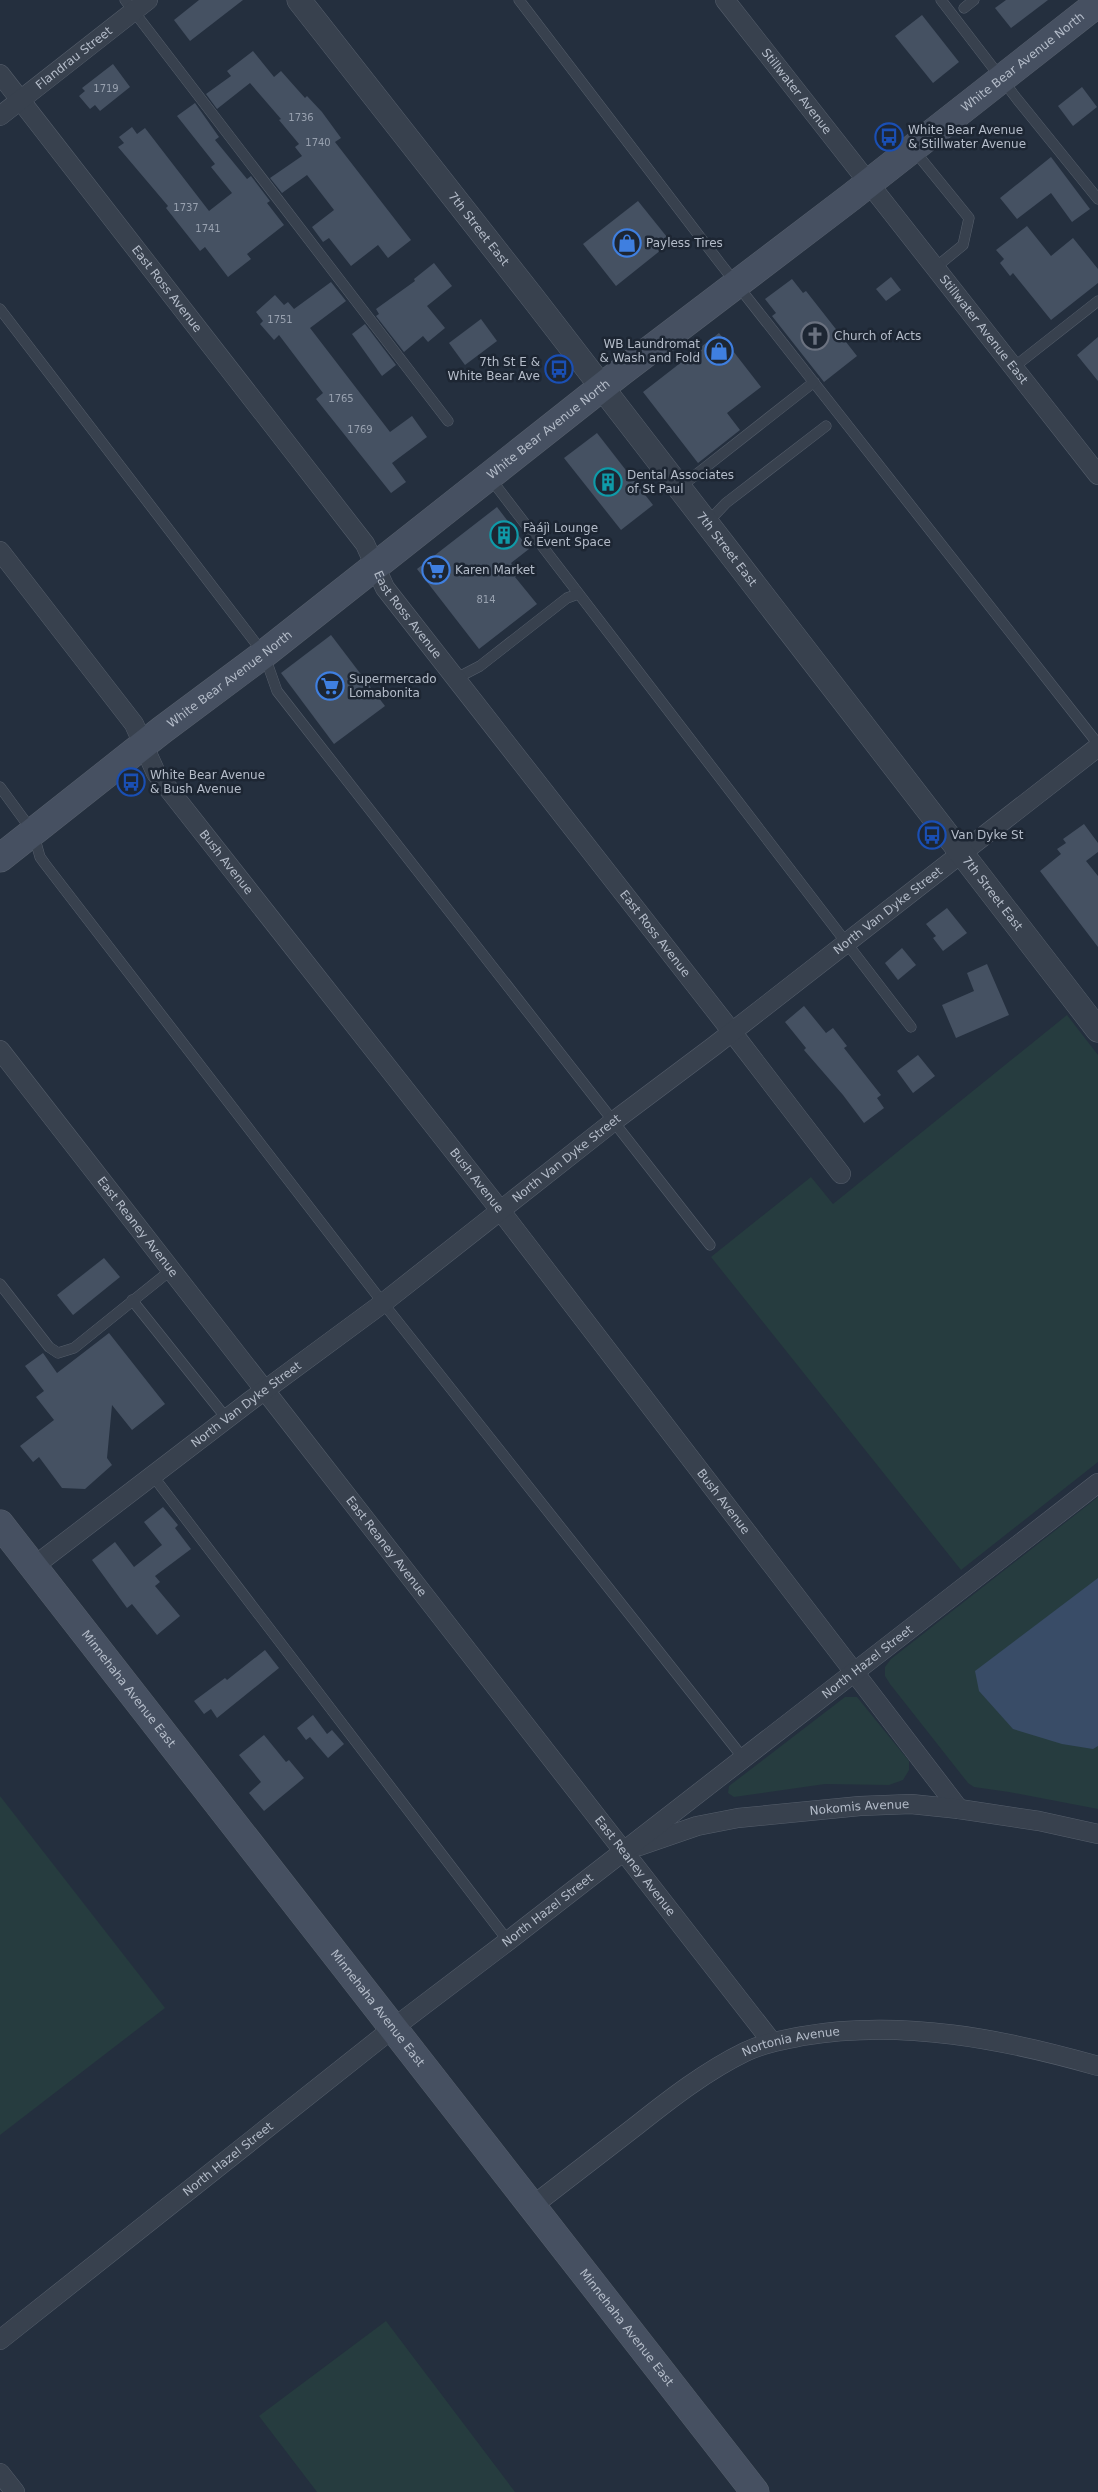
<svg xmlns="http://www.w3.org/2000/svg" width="1098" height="2492" font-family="'DejaVu Sans',sans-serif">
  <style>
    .green { fill: #263c3f }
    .water { fill: #394c67 }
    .building { fill: #455162 }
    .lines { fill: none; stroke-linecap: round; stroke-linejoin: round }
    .service-casing { stroke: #565f6c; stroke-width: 11 }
    .minor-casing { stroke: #565f6c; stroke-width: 20 }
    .tertiary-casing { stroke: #565f6c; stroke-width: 25 }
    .secondary-casing { stroke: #565f6c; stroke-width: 29 }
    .service { stroke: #38414e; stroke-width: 10 }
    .minor { stroke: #38414e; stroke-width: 19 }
    .tertiary { stroke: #38414e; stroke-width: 24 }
    .secondary { stroke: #465061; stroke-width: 28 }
    .labels { text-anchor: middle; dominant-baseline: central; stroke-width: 5; stroke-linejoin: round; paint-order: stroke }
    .number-label { font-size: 10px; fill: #98a1af }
    .street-label { font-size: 12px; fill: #b4bcc9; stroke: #1d2633 }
    .poi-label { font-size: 12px; fill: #b4bcc9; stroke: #1d2633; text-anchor: start }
  </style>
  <rect width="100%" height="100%" fill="#242f3e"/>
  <g class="green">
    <polygon points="1067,1015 1098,1055 1098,1462 961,1570 711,1257 811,1177 833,1204"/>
    <polygon points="1098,1497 1098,1809 1009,1792 974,1787 968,1783 890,1684 885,1676 885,1667 891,1659"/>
    <polygon points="845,1697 857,1697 909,1761 909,1770 903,1780 889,1785 825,1784 734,1797 728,1793 729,1786"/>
    <polygon points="0,1796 165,2008 0,2135"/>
    <polygon points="386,2321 515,2492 317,2492 259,2416"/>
  </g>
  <polygon class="water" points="1098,1578 1098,1746 1093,1749 1062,1744 1013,1729 979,1691 975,1671"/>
  <g class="building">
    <polygon points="199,0 243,0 190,41 174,20"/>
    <polygon points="1006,0 1048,0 1011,28 995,8"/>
    <polygon points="922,15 959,62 933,83 895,36"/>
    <polygon points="253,51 274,77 281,71 305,98 307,96 322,112 341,138 335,142 411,240 388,258 378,245 351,266 329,238 323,242 312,227 334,210 307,175 282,193 270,178 302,156 295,147 299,144 279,120 281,119 250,83 217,109 206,94 231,76 227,71"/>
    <polygon points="113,64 130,87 100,111 95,105 90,109 79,96 85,91 82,88"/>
    <polygon points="1082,87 1097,107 1073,126 1058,106"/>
    <polygon points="195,103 219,137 215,140 247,179 251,176 270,201 267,203 284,225 247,254 251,259 228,277 205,247 200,251 166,208 168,206 118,147 124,143 119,137 132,127 137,134 145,128 209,211 232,193 211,167 215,164 177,116"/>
    <polygon points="1051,157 1090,209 1072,222 1051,193 1017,219 1000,198"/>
    <polygon points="638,201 671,242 616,286 583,244"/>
    <polygon points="1027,226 1051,256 1073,238 1098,269 1098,283 1051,320 1013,273 1010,276 1000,263 1004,259 996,250"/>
    <polygon points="434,263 452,286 427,306 445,328 428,342 423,336 404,352 376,316 379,314 376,309 415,281 414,279"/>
    <polygon points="891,277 901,290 886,301 876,289"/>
    <polygon points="792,279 803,293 806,291 857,356 824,382 772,316 776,313 765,299"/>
    <polygon points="331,282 346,301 310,328 390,432 412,416 427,437 392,463 406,482 391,493 316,399 323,393 279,335 274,340 260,324 263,321 256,312 275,295 284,305 288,302 294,309"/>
    <polygon points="481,319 497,341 465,365 449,343"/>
    <polygon points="365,324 396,365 382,376 352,334"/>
    <polygon points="719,333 761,387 727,413 740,430 698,463 643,392"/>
    <polygon points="1098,337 1098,381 1077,355"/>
    <polygon points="597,433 653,505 621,530 564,458"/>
    <polygon points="497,507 529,549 511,563 519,573 515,577 537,604 479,649 417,569"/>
    <polygon points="331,635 385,706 334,744 281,673"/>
    <polygon points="1084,824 1098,843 1098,852 1086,861 1098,876 1098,947 1040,871 1061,854 1057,849 1066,843 1063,839"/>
    <polygon points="947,908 967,933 943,951 933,938 936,936 926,924"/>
    <polygon points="902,948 916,965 898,980 885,963"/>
    <polygon points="987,964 1009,1015 956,1038 942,1005 974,991 967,973"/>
    <polygon points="804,1006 826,1033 833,1028 847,1046 844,1048 881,1095 877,1098 884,1108 864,1123 843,1095 804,1050 806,1048 785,1022"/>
    <polygon points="918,1055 935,1076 913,1093 897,1071"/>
    <polygon points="104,1258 120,1277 73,1315 57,1295"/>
    <polygon points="109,1333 165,1404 132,1430 112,1405 107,1458 112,1465 85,1489 62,1488 39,1457 33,1462 20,1446 54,1420 36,1397 44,1391 25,1366 43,1353 57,1373"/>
    <polygon points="163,1507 178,1525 175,1528 191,1549 155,1576 160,1582 155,1586 180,1616 157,1635 132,1604 127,1608 92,1560 115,1542 134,1567 162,1545 144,1522"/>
    <polygon points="265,1650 279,1668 217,1718 211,1709 204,1714 194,1701 225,1678 227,1680"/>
    <polygon points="313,1715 327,1734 332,1730 344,1744 328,1758 310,1737 306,1740 297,1728"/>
    <polygon points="264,1735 286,1762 289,1760 304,1778 264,1811 249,1793 261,1782 239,1755"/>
  </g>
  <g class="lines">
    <g class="service-casing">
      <g id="service">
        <polyline points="125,0 448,421"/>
        <polyline points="519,0 720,263 1098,744"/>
        <polyline points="941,0 1017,99 1098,199"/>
        <polyline points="964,8 974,0"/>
        <polyline points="913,149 969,218 963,245 936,267"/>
        <polyline points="0,309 264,654 277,691 710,1245"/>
        <polyline points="1014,367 1098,301"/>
        <polyline points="490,478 911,1027"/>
        <polyline points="679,488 814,382"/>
        <polyline points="707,523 726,503 826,426"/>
        <polyline points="455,679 480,666 567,598 578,594"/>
        <polyline points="0,787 33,832 40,857 45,864 383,1303 744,1759"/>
        <polyline points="0,1284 49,1347 58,1353 74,1348 171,1270"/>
        <polyline points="132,1300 227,1419"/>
        <polyline points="153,1476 508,1941"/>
      </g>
    </g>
    <g class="minor-casing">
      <g id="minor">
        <path id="s1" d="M725,0L1098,475"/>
        <path id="s2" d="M0,74L365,544L385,588L732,1032L841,1174"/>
        <path id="s3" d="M0,116L148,0"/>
        <path id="s4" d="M0,551L134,724L156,773L500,1210L959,1809"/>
        <path id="s5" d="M0,1050L772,2042"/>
        <path id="s6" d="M33,1567L250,1401L383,1303L614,1121L714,1046L1098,747"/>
        <path id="s7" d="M639,1846L697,1826L738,1818L860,1806L911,1804L959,1809L1039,1821L1098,1834"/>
        <path id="s8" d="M531,2207C566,2180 601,2153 636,2126C670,2099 706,2071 745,2052C764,2043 783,2040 803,2036C901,2019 1004,2039 1098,2066"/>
        <path id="s9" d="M0,2340L392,2029L508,1941L1098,1483"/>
        <polyline points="0,2473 15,2492"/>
      </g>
    </g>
    <g class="tertiary-casing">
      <g id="tertiary">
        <path id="s10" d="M299,0L533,298L1098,1030"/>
      </g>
    </g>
    <g class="secondary-casing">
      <g id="secondary">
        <path id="s11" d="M0,858L162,730L264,654L621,372L851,197L1098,3"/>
        <path id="s12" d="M0,1524L755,2492"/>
      </g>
    </g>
    <use href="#service" class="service"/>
    <use href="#minor" class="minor"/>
    <use href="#tertiary" class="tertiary"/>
    <use href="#secondary" class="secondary"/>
  </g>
  <defs>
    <g id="bus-ring" transform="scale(1.4375)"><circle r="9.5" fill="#1d2633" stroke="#1a4fb4" stroke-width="1.5"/><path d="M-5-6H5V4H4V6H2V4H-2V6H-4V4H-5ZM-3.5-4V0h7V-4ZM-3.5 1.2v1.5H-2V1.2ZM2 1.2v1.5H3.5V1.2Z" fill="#1a4fb4"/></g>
    <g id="shop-ring" transform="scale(1.4375)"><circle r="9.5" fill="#1d2633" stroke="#3f7fe0" stroke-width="1.5"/><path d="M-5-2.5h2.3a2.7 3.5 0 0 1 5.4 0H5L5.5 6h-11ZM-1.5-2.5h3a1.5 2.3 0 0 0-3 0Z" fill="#3f7fe0"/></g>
    <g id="church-ring" transform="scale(1.4375)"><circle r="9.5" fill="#1d2633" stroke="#6b7280" stroke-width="1.5"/><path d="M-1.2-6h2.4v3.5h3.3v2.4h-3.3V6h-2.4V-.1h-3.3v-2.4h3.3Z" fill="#6b7280"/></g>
    <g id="building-ring" transform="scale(1.4375)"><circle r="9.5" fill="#1d2633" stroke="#0f9aa8" stroke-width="1.5"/><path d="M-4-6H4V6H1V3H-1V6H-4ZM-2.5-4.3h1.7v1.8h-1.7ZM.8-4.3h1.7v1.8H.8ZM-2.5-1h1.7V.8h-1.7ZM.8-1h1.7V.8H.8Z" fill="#0f9aa8"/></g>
    <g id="supermarket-ring" transform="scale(1.4375)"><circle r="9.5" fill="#1d2633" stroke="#3f7fe0" stroke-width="1.5"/><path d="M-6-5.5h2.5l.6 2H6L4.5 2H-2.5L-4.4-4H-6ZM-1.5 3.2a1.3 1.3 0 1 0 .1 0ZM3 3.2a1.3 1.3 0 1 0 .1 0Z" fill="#3f7fe0"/></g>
  </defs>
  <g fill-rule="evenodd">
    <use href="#bus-ring" x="889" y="137"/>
    <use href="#shop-ring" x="627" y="243"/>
    <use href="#church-ring" x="815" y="336"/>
    <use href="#shop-ring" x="719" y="351"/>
    <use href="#bus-ring" x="559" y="369"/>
    <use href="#building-ring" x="608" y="482"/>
    <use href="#building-ring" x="504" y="535"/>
    <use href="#supermarket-ring" x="436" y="570"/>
    <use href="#supermarket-ring" x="330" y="686"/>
    <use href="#bus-ring" x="131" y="782"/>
    <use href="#bus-ring" x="932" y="835"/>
  </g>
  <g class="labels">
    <g class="number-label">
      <text x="106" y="88">1719</text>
      <text x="301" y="117">1736</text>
      <text x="318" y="142">1740</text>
      <text x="186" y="207">1737</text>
      <text x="208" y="228">1741</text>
      <text x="280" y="319">1751</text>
      <text x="341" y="398">1765</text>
      <text x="360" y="429">1769</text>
      <text x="486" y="599">814</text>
    </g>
    <g class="street-label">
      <text stroke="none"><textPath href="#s3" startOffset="94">Flandrau Street</textPath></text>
      <text stroke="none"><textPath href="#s11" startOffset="1296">White Bear Avenue North</textPath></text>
      <text stroke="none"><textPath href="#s1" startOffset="116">Stillwater Avenue</textPath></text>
      <text stroke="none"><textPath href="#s10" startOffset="291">7th Street East</textPath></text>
      <text stroke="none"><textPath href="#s2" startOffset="272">East Ross Avenue</textPath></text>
      <text stroke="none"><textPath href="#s1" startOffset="419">Stillwater Avenue East</textPath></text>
      <text stroke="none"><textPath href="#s11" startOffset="696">White Bear Avenue North</textPath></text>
      <text stroke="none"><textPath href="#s10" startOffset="696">7th Street East</textPath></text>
      <text stroke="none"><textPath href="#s2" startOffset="678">East Ross Avenue</textPath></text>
      <text stroke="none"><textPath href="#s11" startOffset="291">White Bear Avenue North</textPath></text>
      <text stroke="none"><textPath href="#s4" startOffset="386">Bush Avenue</textPath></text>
      <text stroke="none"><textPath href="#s10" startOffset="1131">7th Street East</textPath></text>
      <text stroke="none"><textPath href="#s6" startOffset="1078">North Van Dyke Street</textPath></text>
      <text stroke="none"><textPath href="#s2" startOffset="1082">East Ross Avenue</textPath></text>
      <text stroke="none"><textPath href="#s6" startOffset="672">North Van Dyke Street</textPath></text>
      <text stroke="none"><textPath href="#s4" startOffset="791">Bush Avenue</textPath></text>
      <text stroke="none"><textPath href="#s5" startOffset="224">East Reaney Avenue</textPath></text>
      <text stroke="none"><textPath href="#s6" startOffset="268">North Van Dyke Street</textPath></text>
      <text stroke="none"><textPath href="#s4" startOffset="1196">Bush Avenue</textPath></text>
      <text stroke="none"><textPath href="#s5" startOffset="629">East Reaney Avenue</textPath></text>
      <text stroke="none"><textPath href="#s9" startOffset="1101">North Hazel Street</textPath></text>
      <text stroke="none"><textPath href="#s12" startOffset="209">Minnehaha Avenue East</textPath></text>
      <text stroke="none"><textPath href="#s7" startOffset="225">Nokomis Avenue</textPath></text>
      <text stroke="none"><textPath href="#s5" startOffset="1034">East Reaney Avenue</textPath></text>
      <text stroke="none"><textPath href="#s9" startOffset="696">North Hazel Street</textPath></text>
      <text stroke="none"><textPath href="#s12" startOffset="614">Minnehaha Avenue East</textPath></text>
      <text stroke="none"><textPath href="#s8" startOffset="312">Nortonia Avenue</textPath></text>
      <text stroke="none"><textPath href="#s9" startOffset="291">North Hazel Street</textPath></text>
      <text stroke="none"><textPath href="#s12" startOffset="1019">Minnehaha Avenue East</textPath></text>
    </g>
    <g class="poi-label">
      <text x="908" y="130">White Bear Avenue<tspan x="908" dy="14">&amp; Stillwater Avenue</tspan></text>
      <text x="646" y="243">Payless Tires</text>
      <text x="834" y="336">Church of Acts</text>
      <text x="700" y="344" text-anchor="end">WB Laundromat<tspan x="700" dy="14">&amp; Wash and Fold</tspan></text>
      <text x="540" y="362" text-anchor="end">7th St E &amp;<tspan x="540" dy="14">White Bear Ave</tspan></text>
      <text x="627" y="475">Dental Associates<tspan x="627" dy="14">of St Paul</tspan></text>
      <text x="523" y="528">Fàájì Lounge<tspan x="523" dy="14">&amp; Event Space</tspan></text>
      <text x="455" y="570">Karen Market</text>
      <text x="349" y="679">Supermercado<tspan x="349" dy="14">Lomabonita</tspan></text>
      <text x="150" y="775">White Bear Avenue<tspan x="150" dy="14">&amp; Bush Avenue</tspan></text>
      <text x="951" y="835">Van Dyke St</text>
    </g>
  </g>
</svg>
